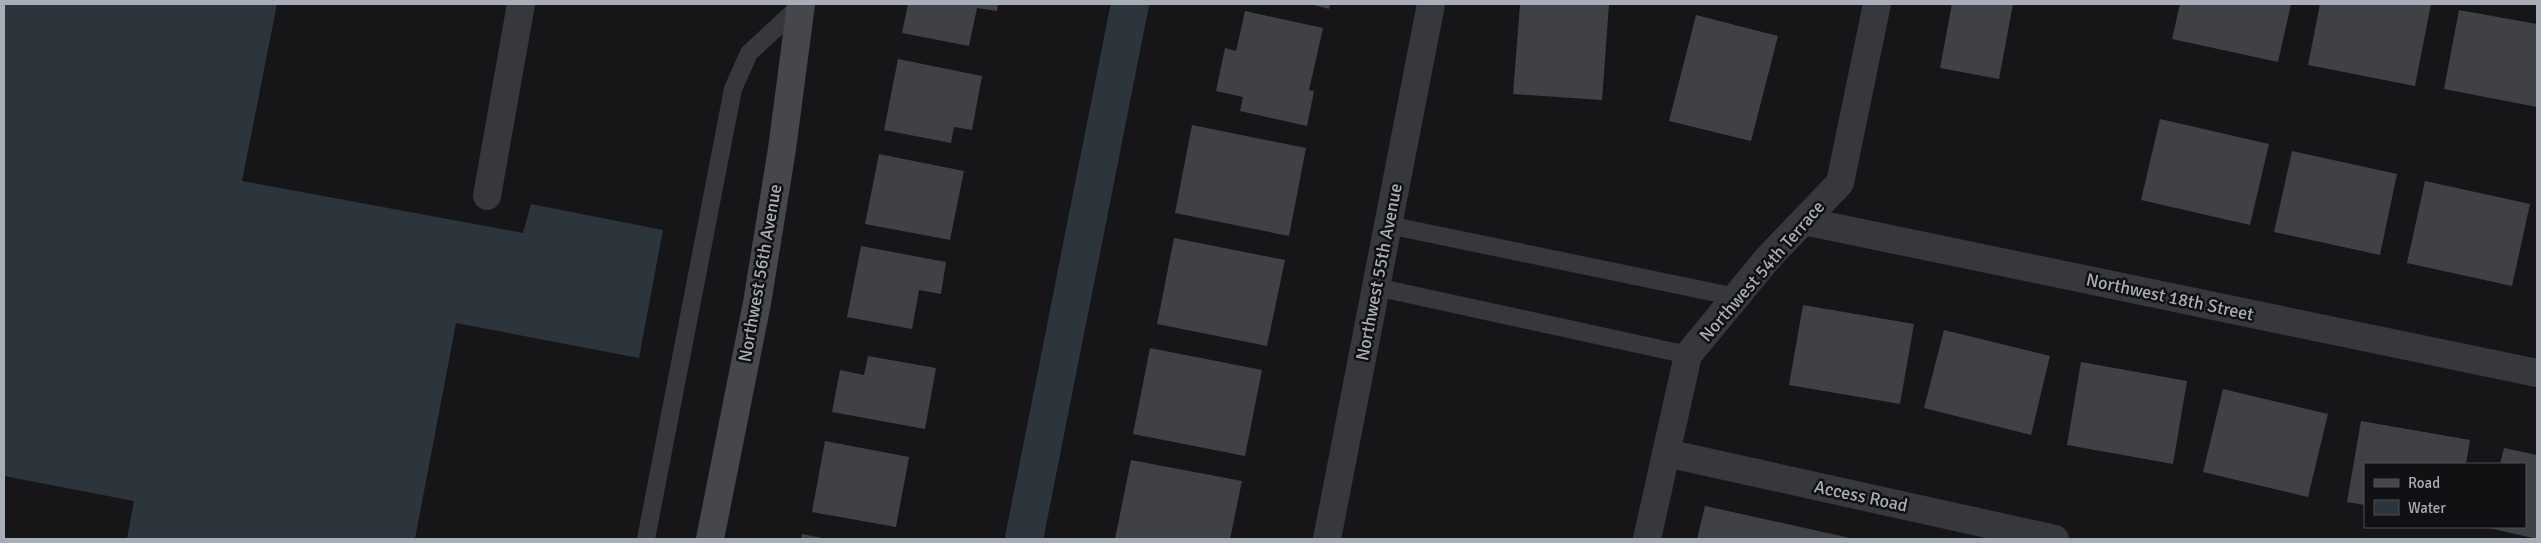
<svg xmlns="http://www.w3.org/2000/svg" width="2541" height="543" font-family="Signika,sans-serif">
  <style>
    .water { fill: #2c353c }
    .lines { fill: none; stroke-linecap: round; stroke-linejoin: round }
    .canal { stroke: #2c353c; stroke-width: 38 }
    .building { fill: #404145 }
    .lane { stroke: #37383d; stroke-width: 18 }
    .street { stroke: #37383d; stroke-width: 28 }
    .secondary { stroke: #45474d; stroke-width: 28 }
    .labels { text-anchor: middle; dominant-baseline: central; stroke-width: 5; stroke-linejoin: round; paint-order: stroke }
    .street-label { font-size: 18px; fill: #a8adb8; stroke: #111113 }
  </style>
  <rect width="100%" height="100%" fill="#161618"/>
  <polygon class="water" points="4,4 277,4 242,181 523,233 531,204 663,230 639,358 456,323 415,539 127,539 134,501 4,476"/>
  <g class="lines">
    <polyline class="canal" points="1024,539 1130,4"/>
  </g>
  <g class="building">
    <polygon points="908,4 998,4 997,11 977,8 969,46 902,33"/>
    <polygon points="1310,4 1330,4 1329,9"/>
    <polygon points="1520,4 1609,4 1602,100 1513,94"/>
    <polygon points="1952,4 2013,4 1999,79 1940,68"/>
    <polygon points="2180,4 2291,4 2278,62 2172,39"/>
    <polygon points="2320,4 2431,4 2415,86 2308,65"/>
    <polygon points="2459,10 2537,24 2537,107 2444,89"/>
    <polygon points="1245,11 1323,28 1309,90 1314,91 1307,126 1240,111 1243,97 1216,91 1225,48 1236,51"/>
    <polygon points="1696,15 1778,36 1751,141 1669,121"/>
    <polygon points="898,59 982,76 972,130 954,127 951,143 884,130"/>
    <polygon points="2160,119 2269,144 2250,225 2141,200"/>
    <polygon points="1192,125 1306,148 1289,236 1175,213"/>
    <polygon points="2292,151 2397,174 2380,255 2274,232"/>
    <polygon points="879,154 964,171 950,240 865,224"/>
    <polygon points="2425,181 2530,204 2512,286 2407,263"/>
    <polygon points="1174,238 1285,260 1267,346 1157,324"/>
    <polygon points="861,246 946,262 941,294 919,290 912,329 847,317"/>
    <polygon points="1803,305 1914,324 1900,404 1789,385"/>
    <polygon points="1944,330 2050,356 2031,435 1924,408"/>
    <polygon points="1150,348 1262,370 1245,456 1133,434"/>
    <polygon points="868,356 936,368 925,429 832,412 840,370 864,375"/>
    <polygon points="2081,362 2187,381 2173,464 2067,445"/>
    <polygon points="2223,389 2328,414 2308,497 2203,472"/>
    <polygon points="2361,421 2470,440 2466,464 2365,464 2365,505 2347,502"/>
    <polygon points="825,441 909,457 896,527 812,512"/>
    <polygon points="2504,448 2537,455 2537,539 2485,527 2525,527 2525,464 2500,464"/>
    <polygon points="1131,460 1242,481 1230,539 1115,539"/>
    <polygon points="1705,506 1850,538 1850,539 1697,539"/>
    <polygon points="802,534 822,538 822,539 801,539"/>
  </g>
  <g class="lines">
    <g class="lane">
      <polyline points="1388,225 1736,297"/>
      <polyline points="1376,287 1688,355"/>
      <polyline points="646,539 733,89 749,53 801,5"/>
    </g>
    <g class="street">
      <polyline points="487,196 521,4"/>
      <polyline points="1804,221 2537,373"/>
      <polyline points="1666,453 2055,539"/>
      <polyline points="1327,539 1431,4"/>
      <polyline points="1647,539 1688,355 1768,258 1840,183 1877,4"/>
    </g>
    <polyline class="secondary" points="710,539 757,303 782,149 801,4"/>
  </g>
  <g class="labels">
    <g class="street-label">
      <text transform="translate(1762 271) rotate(-49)">Northwest 54th Terrace</text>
      <text transform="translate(1379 272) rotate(-79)">Northwest 55th Avenue</text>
      <text transform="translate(760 273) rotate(-80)">Northwest 56th Avenue</text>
      <text transform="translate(2170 297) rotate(12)">Northwest 18th Street</text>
      <text transform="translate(1861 496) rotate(12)">Access Road</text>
    </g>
  </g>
  <rect width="2541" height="543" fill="none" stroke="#a8adb8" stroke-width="10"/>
  <rect x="2364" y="463" width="162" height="65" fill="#111113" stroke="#4d4f55"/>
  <rect x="2374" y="479" width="25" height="8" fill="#45474d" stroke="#4d4f55"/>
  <text x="2408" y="488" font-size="15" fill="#a8adb8">Road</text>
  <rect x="2374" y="500" width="25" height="15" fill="#2c353c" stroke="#4d4f55"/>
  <text x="2408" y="513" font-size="15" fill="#a8adb8">Water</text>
</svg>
